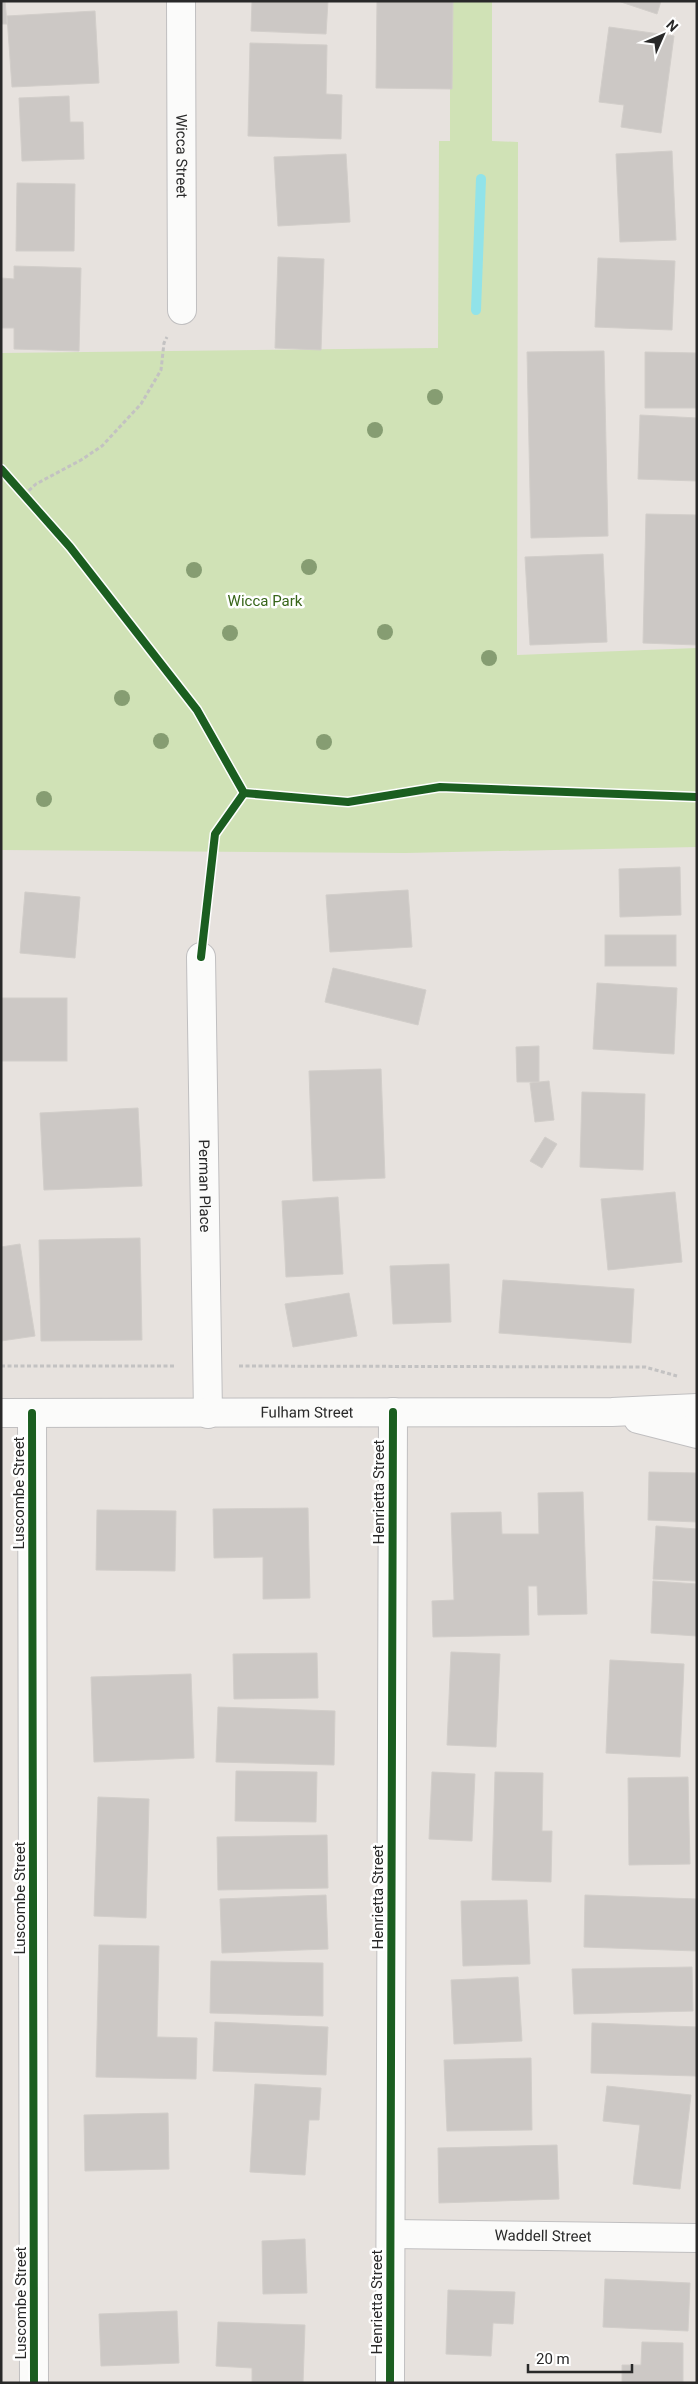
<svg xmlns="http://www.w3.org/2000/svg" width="698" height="2384" font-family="Roboto,sans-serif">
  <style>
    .green { fill: #d0e2b6 }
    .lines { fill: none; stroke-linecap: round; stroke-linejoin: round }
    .stream { stroke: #91e3e9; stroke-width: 10 }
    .building { fill: #ccc8c5; stroke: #d2ceca }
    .minor-casing { stroke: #c0bfc0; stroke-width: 30 }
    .path { stroke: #c3c2c2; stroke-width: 3; stroke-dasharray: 4 2.5; stroke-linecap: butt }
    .minor { stroke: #fbfbfa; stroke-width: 28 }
    .cycleway-casing { stroke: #fff; stroke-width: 11 }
    .cycleway { stroke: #1b5e20; stroke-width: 8 }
    .tree { fill: #869d72 }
    .labels { text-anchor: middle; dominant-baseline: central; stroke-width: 5; stroke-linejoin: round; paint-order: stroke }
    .street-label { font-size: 15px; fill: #292929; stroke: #fff }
    .park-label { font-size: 15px; fill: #376519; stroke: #fff }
  </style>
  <rect width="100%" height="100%" fill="#e7e2de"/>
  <polygon class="green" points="450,1 492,1 492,141 518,142 517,655 697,648 697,847 405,853 1,850 1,353 438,348 439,141 450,141"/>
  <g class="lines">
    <polyline class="stream" points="476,310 481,179"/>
  </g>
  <g class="building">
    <polygon points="1,1 5,1 7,24 1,24"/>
    <polygon points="252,1 328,1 326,34 251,31"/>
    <polygon points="377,1 453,1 452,89 376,88"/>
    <polygon points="618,1 661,1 657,14"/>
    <polygon points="95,11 99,83 12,87 7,16"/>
    <polygon points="609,27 674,36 661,133 621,127 624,105 599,102"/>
    <polygon points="250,43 327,45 326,94 342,95 341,139 248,136"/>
    <polygon points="69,96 70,122 83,122 84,159 22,161 19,98"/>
    <polygon points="672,151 676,240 620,242 616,154"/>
    <polygon points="346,154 350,222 278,226 274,157"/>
    <polygon points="17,183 75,184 74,251 16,251"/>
    <polygon points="278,257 324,259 321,350 275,348"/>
    <polygon points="598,258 675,261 672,330 595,327"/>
    <polygon points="14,266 81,268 79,351 14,349 14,328 1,328 1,278 14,279"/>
    <polygon points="604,351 608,536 531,538 527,352"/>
    <polygon points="645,352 697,353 697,408 645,408"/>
    <polygon points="640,415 697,418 697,481 638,479"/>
    <polygon points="646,514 697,515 697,645 643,643"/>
    <polygon points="603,554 607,642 530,645 525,557"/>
    <polygon points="680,867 681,915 620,917 619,869"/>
    <polygon points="408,890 412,947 330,952 326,895"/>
    <polygon points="25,892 80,897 75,958 20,953"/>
    <rect x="605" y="935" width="71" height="31"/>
    <polygon points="333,968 426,990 418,1025 325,1002"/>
    <polygon points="597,983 677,988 674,1054 593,1049"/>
    <rect x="1" y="998" width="66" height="63"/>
    <polygon points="539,1046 539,1082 517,1082 516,1047"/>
    <polygon points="381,1069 385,1178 313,1181 309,1071"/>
    <polygon points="549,1081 554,1120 535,1122 530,1083"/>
    <polygon points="582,1092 645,1094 643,1170 580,1167"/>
    <polygon points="138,1108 142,1186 44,1190 40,1113"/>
    <polygon points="545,1137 557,1144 542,1168 530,1161"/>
    <polygon points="675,1192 682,1262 608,1270 601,1199"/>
    <polygon points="338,1197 343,1274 286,1277 282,1201"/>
    <polygon points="140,1238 142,1340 41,1341 39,1240"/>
    <polygon points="20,1244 35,1336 1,1341 1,1247"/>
    <polygon points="449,1264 451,1322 393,1324 390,1266"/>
    <polygon points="503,1280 634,1289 631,1343 499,1333"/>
    <polygon points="349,1293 357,1336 293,1347 285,1304"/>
    <polygon points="649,1472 697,1473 697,1522 648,1520"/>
    <polygon points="583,1492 587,1614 538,1615 537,1586 528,1586 529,1635 433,1637 432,1601 454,1600 451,1513 501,1512 502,1534 539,1534 538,1493"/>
    <polygon points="308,1508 310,1598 263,1599 263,1557 214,1558 213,1509"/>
    <polygon points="97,1510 176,1511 175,1571 96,1570"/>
    <polygon points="656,1526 697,1529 697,1581 653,1579"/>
    <polygon points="653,1581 697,1584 697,1636 651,1633"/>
    <polygon points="451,1652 500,1654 496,1747 447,1745"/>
    <polygon points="317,1653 318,1698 234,1699 233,1654"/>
    <polygon points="610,1660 684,1664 680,1757 606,1753"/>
    <polygon points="191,1674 194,1758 94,1762 91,1677"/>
    <polygon points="218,1707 335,1711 334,1765 216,1762"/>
    <polygon points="236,1771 317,1772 316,1822 235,1821"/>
    <polygon points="432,1772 475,1774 472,1841 429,1839"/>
    <polygon points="495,1772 543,1773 542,1831 552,1831 551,1882 492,1880"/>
    <polygon points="688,1777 690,1864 629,1865 628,1778"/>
    <polygon points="98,1797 149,1799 146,1918 94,1916"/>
    <polygon points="327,1835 328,1888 218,1890 217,1837"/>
    <polygon points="326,1895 328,1949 222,1953 220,1899"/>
    <polygon points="585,1895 697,1899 697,1951 584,1947"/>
    <polygon points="527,1900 530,1964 463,1966 461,1901"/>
    <polygon points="99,1945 159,1946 157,2037 197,2038 196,2079 96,2077"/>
    <polygon points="211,1961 323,1963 323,2016 210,2013"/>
    <polygon points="692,1967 693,2011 574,2014 572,1969"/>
    <polygon points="518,1977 522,2041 454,2044 451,1980"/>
    <polygon points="215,2022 328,2027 326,2075 213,2071"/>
    <polygon points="592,2023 697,2027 696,2076 591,2073"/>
    <polygon points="531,2058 532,2130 447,2131 444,2060"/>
    <polygon points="255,2084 321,2088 319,2120 309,2120 305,2175 250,2172"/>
    <polygon points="607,2086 691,2095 680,2189 633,2184 640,2125 603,2121"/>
    <polygon points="168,2113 169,2169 85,2171 84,2115"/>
    <polygon points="557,2145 559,2199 439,2203 438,2148"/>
    <polygon points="305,2239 307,2293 263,2294 262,2241"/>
    <polygon points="605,2279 690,2283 688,2331 603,2327"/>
    <polygon points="448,2290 515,2292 513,2324 493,2323 491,2356 446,2354"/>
    <polygon points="177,2311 179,2363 101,2366 99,2314"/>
    <polygon points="218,2322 305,2325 303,2383 252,2383 252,2368 216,2366"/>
    <polygon points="642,2342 683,2343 683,2383 622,2383 622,2365 641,2365"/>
  </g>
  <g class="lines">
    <g class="minor-casing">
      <g id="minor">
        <path id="s1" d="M181,1L182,310"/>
        <path id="s2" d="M201,957L208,1414"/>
        <path id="s3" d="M1,1413L612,1412L697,1408"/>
        <polyline points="32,1413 34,2383"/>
        <polyline points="638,1419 697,1434"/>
        <path id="s4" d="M391,2234L697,2238"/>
        <polyline points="390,2383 393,1412"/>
      </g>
    </g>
    <g class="path">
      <polyline points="24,495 36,484 81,460 102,446 141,404 161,370 164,343 167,337"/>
      <polyline points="1,1366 176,1366"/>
      <polyline points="239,1366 645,1367 677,1376"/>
    </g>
    <use href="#minor" class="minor"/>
    <g class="cycleway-casing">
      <g id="cycleway">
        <polyline points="1,469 70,547 197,710 244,793 348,802 440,787 697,797"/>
        <polyline points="201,957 215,834 244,793"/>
        <polyline points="32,1413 34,2383"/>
        <polyline points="390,2383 393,1412"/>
      </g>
    </g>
    <use href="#cycleway" class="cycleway"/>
  </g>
  <g class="tree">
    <circle cx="435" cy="397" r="8"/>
    <circle cx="375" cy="430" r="8"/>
    <circle cx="309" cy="567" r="8"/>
    <circle cx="194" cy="570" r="8"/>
    <circle cx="385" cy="632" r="8"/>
    <circle cx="230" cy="633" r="8"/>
    <circle cx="489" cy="658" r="8"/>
    <circle cx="122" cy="698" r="8"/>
    <circle cx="161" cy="741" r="8"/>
    <circle cx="324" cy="742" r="8"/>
    <circle cx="44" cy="799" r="8"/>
  </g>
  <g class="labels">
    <g class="street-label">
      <text stroke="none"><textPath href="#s1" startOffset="155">Wicca Street</textPath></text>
      <text stroke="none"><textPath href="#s2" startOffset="229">Perman Place</textPath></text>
      <text stroke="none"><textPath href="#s3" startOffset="306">Fulham Street</textPath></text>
      <text transform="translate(379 1492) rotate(-90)">Henrietta Street</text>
      <text transform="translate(19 1493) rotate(-90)">Luscombe Street</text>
      <text transform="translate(378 1897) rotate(-90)">Henrietta Street</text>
      <text transform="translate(20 1898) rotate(-90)">Luscombe Street</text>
      <text stroke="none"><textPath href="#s4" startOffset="152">Waddell Street</textPath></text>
      <text transform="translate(377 2302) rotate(-90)">Henrietta Street</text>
      <text transform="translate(21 2303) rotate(-90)">Luscombe Street</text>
    </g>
    <g class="park-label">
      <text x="265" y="601">Wicca Park</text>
    </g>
  </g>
  <rect width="698" height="2384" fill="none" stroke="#292929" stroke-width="5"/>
  <g transform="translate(663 35) rotate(45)" stroke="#ffffff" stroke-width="4" paint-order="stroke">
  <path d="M0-4L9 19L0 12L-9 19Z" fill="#292929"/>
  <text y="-8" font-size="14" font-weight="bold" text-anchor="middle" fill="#292929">N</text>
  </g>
  <path d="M528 2364v8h104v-8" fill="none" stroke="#292929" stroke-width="2.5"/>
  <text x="536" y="2364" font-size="15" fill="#292929" stroke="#ffffff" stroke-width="4" paint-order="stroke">20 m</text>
</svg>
